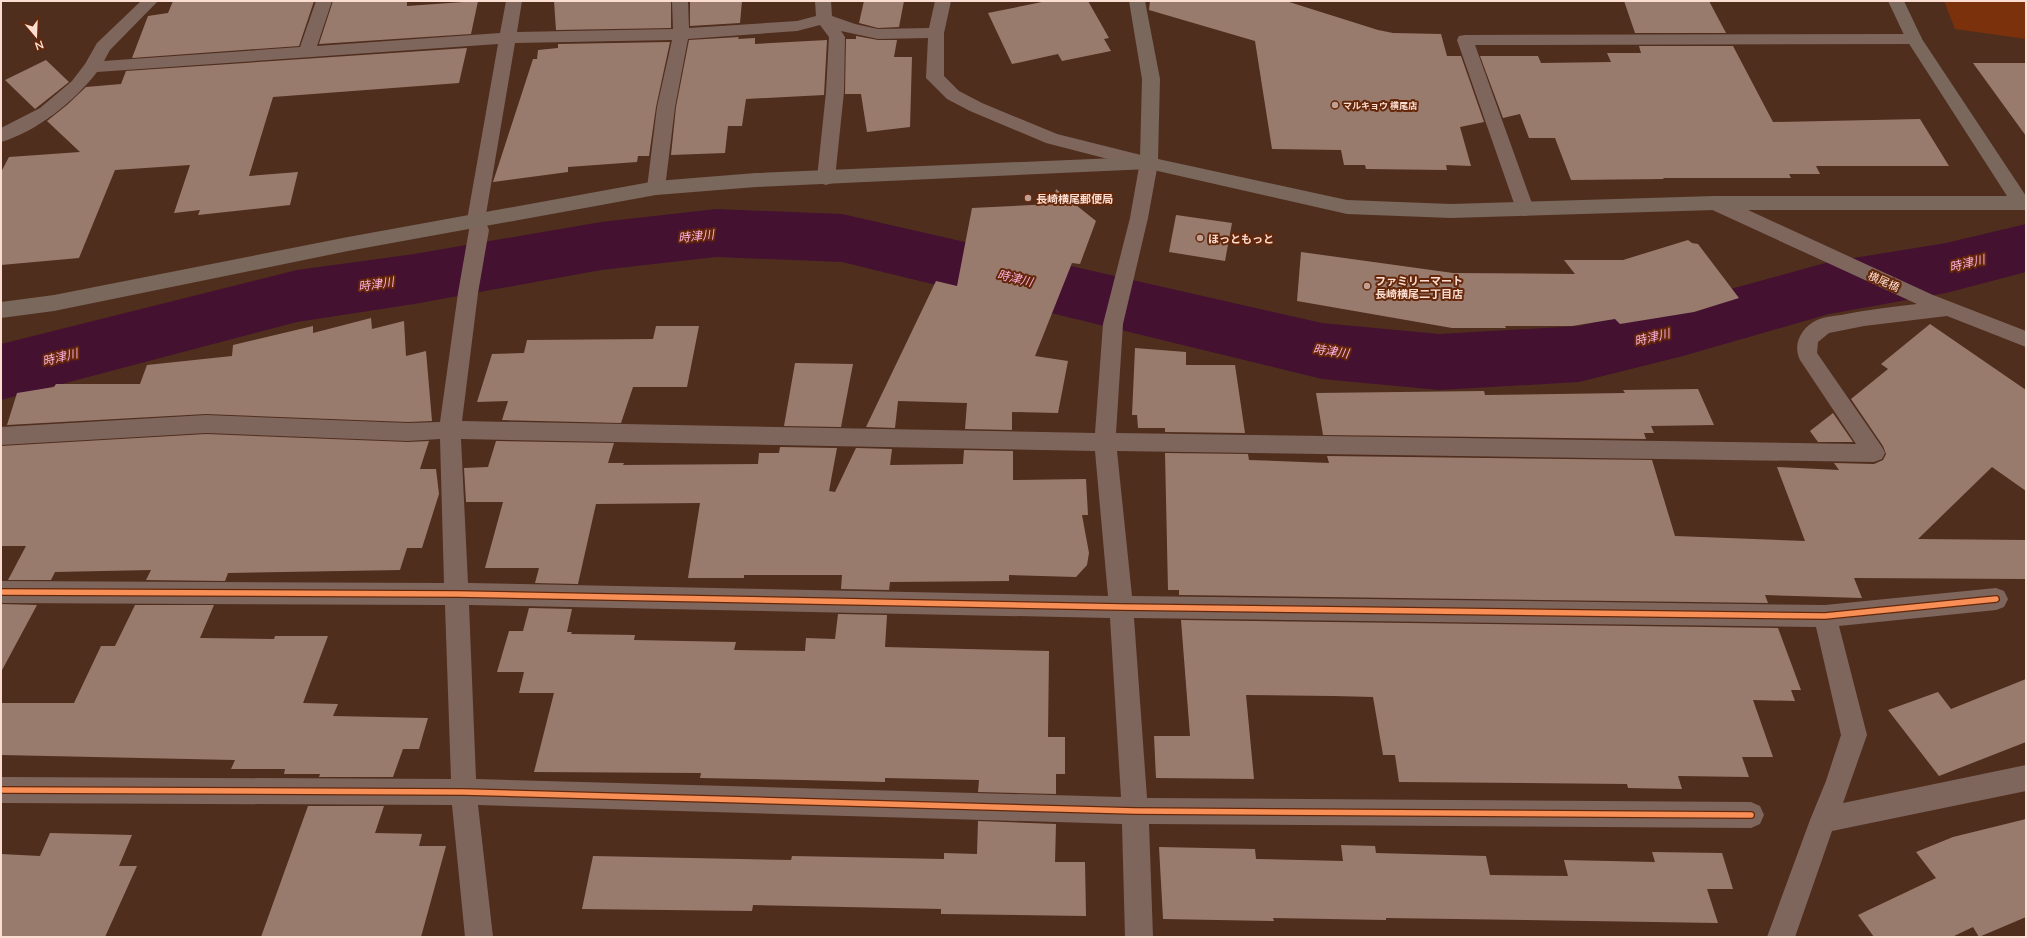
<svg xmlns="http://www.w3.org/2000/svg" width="2027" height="938" font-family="Lato,'Noto Sans JP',sans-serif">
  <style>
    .green { fill: #7a310c }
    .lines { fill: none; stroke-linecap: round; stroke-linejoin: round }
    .river { fill: #441131; fill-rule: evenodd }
    .building { fill: #997b6e }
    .street { fill: #7f665c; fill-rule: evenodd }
    .secondary { fill: #7a685c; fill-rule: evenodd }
    .cycleway-casing { stroke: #64270a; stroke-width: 8 }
    .cycleway { stroke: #f78f57; stroke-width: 5.5 }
    .poi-dot { fill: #c0a092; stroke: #64270a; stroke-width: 1.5 }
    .labels { text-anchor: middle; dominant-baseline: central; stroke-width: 4; stroke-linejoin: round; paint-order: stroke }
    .far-poi-label { font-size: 9px; font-weight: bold; fill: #fcddd1; stroke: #64270a; text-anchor: start }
    .poi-label { font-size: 11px; font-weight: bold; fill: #fcddd1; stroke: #64270a; text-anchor: start }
    .street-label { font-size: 11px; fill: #fcddd1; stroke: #64270a }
    .water-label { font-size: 12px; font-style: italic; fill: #feafe0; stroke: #64270a }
  </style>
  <rect width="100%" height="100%" fill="#502e1e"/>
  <polygon class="green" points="1944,1 2026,1 2026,39 1955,29"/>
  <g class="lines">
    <polygon class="river" points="716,209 842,214 1322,323 1439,334 1579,326 1683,302 1829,262 1946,243 2026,224 2026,272 1946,293 1829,314 1683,356 1579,382 1439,390 1322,379 842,262 716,257 601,270 414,304 297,322 1,400 1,344 297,270 414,254 601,222"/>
  </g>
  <g class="building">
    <polygon points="173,1 314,1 299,46 132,58 148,16 168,13"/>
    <polygon points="333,1 407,1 407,6 478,1 471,34 319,44"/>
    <polygon points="554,1 671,1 671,28 556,30"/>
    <polygon points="690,1 742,1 740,23 690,26"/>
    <polygon points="864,1 904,1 899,27 878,28 859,23"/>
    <polygon points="1047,1 1088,1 1109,38 1104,39 1111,51 1062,61 1058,54 1012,64 988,13"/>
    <polygon points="1150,1 1286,1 1378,30 1393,33 1441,34 1447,56 1461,56 1484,122 1460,127 1471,166 1446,165 1447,170 1366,169 1365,165 1344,165 1341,150 1272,149 1255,41 1149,10"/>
    <polygon points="1624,1 1709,1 1726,33 1635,33"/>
    <polygon points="856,36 878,40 897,40 894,57 912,57 910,127 867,132 861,94 845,94 846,39 856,39"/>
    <polygon points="739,37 738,39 755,38 755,44 827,40 824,95 746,99 742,126 728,126 725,153 671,155 676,107 689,40"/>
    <polygon points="670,42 656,107 649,156 638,156 637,162 568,167 568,172 493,182 533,59 537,59 538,50 558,48 558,44"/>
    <polygon points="1639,46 1733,46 1773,122 1920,119 1949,166 1816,166 1820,174 1789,174 1791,178 1663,178 1664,179 1571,180 1555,138 1529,138 1520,114 1503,118 1480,56 1538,56 1541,63 1611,62 1607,53 1641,53"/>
    <polygon points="467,48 459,83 273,97 249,176 298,172 290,205 198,215 200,210 174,213 190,165 115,170 79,258 1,265 1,172 9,157 80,152 47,121 67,105 86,87 121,84 126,71"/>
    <polygon points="46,60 69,82 35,109 5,80"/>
    <polygon points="1973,63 2026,63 2026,136"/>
    <polygon points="1056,189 1096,221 1080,264 1072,263 1035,356 1068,361 1058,413 1012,412 1012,430 965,429 967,403 898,401 895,428 866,427 936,281 957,286 972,208 1053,204"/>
    <polygon points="1176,215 1232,223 1225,261 1169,252"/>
    <polygon points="1688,240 1692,243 1698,244 1739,298 1694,312 1620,324 1615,319 1572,326 1505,326 1506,328 1452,328 1297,301 1301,252 1453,273 1575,274 1564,260 1623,260"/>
    <polygon points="371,318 372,329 404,321 406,356 426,351 432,421 408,422 206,414 7,425 17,393 54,387 56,384 140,384 147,365 232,356 233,345 313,326 313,333"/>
    <polygon points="1930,324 2026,390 2026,491 1992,467 1918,539 2026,540 2026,579 1854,578 1862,598 1765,595 1768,603 1179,595 1179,590 1168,590 1165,453 1248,454 1249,460 1329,463 1327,456 1652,460 1675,536 1805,541 1777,467 1839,470 1834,463 1874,464 1883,460 1886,454 1883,446 1851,399 1888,369 1881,364"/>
    <polygon points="656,326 699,326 687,387 633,387 621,423 502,420 508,401 477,402 492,354 524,353 527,340 653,339"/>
    <polygon points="1135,348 1186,352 1186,365 1235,365 1245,433 1165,432 1165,428 1138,428 1137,415 1132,415"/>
    <polygon points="795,363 853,364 841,427 784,426"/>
    <polygon points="1698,389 1714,425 1651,426 1654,433 1644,433 1646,439 1323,435 1316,393 1484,391 1485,395 1625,393 1623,390"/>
    <polygon points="1833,413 1853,442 1818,442 1810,431"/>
    <polygon points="206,434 408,442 429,441 420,469 436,469 439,494 422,548 407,548 400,570 228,573 225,581 146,580 151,570 55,572 51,580 8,580 26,546 1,546 1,446"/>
    <polygon points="496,441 614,443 608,463 624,463 623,465 758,464 759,453 779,453 780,447 837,448 829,491 835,492 856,448 892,449 890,465 963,464 964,450 1013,451 1013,480 1086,479 1088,515 1082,515 1089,553 1087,565 1076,577 1009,575 1009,581 890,582 889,590 841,589 842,575 744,575 744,578 688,578 700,503 596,504 578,584 535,583 539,568 485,568 503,502 466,502 464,468 488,467"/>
    <polygon points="1,604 37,605 1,672"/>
    <polygon points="135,605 214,605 200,638 274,639 275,636 328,636 303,703 338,704 333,716 428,718 419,749 403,749 393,777 319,777 320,774 284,774 285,769 231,769 235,760 1,755 1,703 74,703 101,646 115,646"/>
    <polygon points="529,608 572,609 567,632 572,632 571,634 635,635 634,640 736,642 734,650 805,651 806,638 835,639 838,614 887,615 885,647 1049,651 1048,737 1065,737 1065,774 1056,774 1056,794 978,792 979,780 885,778 885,782 802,780 700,778 701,773 534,772 554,693 519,693 524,672 497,672 509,631 523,631"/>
    <polygon points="1181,620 1778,628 1801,690 1791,690 1795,701 1753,700 1773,757 1742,757 1749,777 1678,776 1682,789 1628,788 1627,784 1399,782 1395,755 1383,755 1373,697 1334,696 1246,695 1254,779 1156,778 1154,736 1190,736"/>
    <polygon points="2026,679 2026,742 1939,776 1888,710 1938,692 1951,709"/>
    <polygon points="308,806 384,806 375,833 422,834 419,846 446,846 421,937 261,937"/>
    <polygon points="2026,819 2026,917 1979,937 1973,927 1952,937 1874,937 1858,915 1936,878 1916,852 1953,837"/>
    <polygon points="978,821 1056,824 1055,862 1085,862 1086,916 941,914 941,909 753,905 752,911 582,909 593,856 791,860 792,856 944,859 944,853 977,854"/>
    <polygon points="50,833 132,835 119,866 137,866 105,937 1,937 1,854 40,856"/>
    <polygon points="1341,845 1375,846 1376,853 1486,856 1490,875 1568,876 1564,860 1655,862 1652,852 1722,853 1733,889 1707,889 1718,923 1386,918 1386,920 1273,918 1274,921 1163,919 1159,847 1255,849 1256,859 1343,861"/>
  </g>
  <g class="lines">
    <g class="street">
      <path d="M141,1H158L110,50L104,61L300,47L316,1H332L317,46L500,33L506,1H522L517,32L673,29L672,1H688L689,28L797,21L816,16L815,1H831L832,16L855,24L878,29L929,28L935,1H951L944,33V76L959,91L982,103L1057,134L1149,157L1155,158L1158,163L1148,218L1123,324L1116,433L1856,444L1800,360C1792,344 1802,327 1817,320C1824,317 1833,316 1841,315C1866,310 1891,307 1917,304L1708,208L1706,203L1708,198L1715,196L1722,198L1933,295L2026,331V347L1947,316L1864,326L1829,333L1818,342L1817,353L1882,447L1885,453L1882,459L1874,462L1117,451L1132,596L1825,605L1996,588L2004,591L2008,599L2004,607L1996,610L1839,626L1867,735L1843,803L2026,765V791L1832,831L1795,937H1767L1810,820L1826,781L1841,735L1816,627L1134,618L1147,798L1751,802L1760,806L1764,815L1760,824L1751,828L1149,824L1153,937H1125L1122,824L478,805L493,937H465L452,805L1,803V777L451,779L445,605L1,603V581L444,583L440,439L408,441L206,433L1,445V427L206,415L408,423L440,422L458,293L469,230L467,220L498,44L97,72C75,101 36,132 1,142V128L40,108L72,81L85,64L97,43ZM820,25L829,37L826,92L817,178L820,183L826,185L832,183L835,178L844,92L845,37L841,31L878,39L928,38L926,78L947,99L970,111L1046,143L1139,167L1130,218L1103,324L1095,433L462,421L478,293L489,230L485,220L515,43L672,40L657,107L647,188L649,193L656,195L663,193L665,188L675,107L688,39L797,31ZM461,439L1095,451L1108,596L468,583ZM469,605L1110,618L1121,797L476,779Z"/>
      <polygon points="1914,34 1920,35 1922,39 1920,43 1914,44 1475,45 1534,209 1532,214 1525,216 1518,214 1516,209 1457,40 1459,36 1465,35"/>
    </g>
    <polygon class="secondary" points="1129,1 1145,1 1160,79 1158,159 1347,200 1451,204 1715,196 2007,196 1906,39 1888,1 1904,1 1922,39 2026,196 2026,210 1715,210 1451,218 1347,214 1149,169 756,187 656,195 348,251 54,311 1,318 1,302 54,295 348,237 656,181 756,173 1140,157 1142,79"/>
    <g class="cycleway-casing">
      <g id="cycleway">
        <polyline points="1,592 458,594 1121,607 1825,616 1996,599"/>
        <polyline points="1,790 464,792 1135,811 1751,815"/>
      </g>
    </g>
    <use href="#cycleway" class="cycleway"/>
  </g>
  <g class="poi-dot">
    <circle cx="1335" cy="105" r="4"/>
    <circle cx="1028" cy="198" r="4"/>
    <circle cx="1200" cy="238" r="4"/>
    <circle cx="1367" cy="286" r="4"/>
  </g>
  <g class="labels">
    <g class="far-poi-label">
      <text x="1343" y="105">マルキョウ 横尾店</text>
    </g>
    <g class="poi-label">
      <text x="1036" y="198">長崎横尾郵便局</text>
      <text x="1208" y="238">ほっともっと</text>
      <text x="1375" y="280">ファミリーマート<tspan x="1375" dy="13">長崎横尾二丁目店</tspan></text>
    </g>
    <g class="street-label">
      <text transform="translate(1884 281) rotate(24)">横尾橋</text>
    </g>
    <g class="water-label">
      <text transform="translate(696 236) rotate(-6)">時津川</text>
      <text transform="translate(1967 263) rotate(-14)">時津川</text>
      <text transform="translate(1015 278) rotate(13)">時津川</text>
      <text transform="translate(376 284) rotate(-8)">時津川</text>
      <text transform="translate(1652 337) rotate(-14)">時津川</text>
      <text transform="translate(1331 351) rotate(8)">時津川</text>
      <text transform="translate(60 357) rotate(-14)">時津川</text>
    </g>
  </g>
  <rect width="2027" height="938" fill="none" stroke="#fcddd1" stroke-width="4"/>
  <g transform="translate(36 36) rotate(161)" stroke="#64270a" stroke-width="3" paint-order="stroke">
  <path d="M0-3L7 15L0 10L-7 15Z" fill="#fcddd1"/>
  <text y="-6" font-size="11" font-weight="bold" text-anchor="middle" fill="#fcddd1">N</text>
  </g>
</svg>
